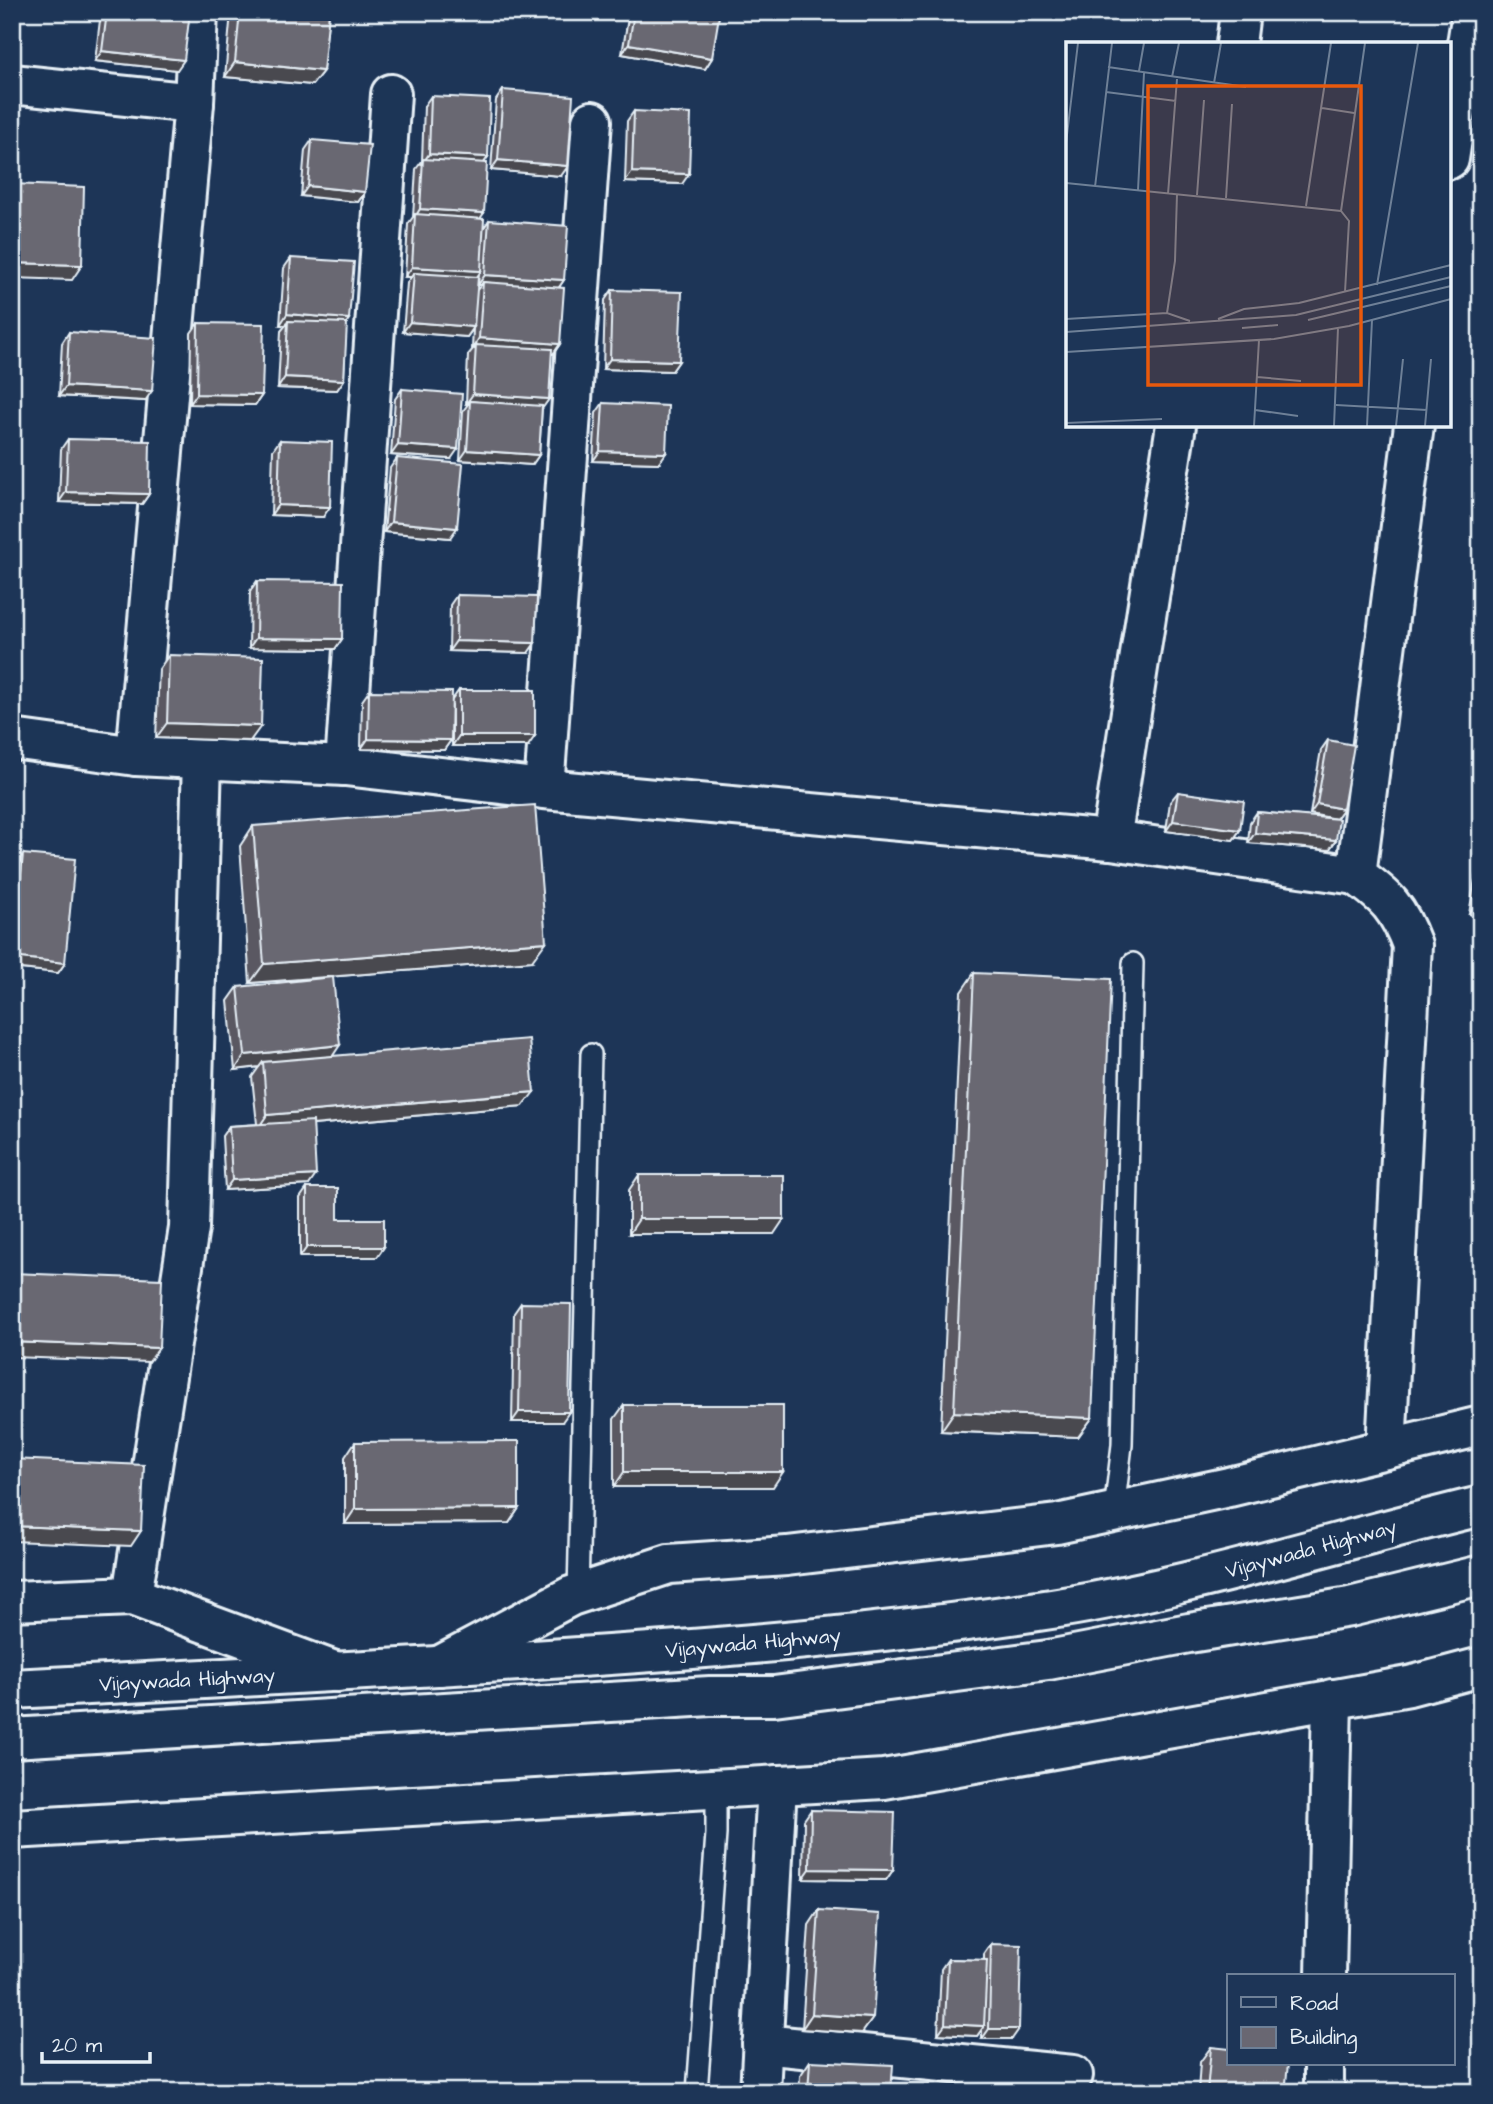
<svg xmlns="http://www.w3.org/2000/svg" width="1493" height="2104" font-family="'Architects Daughter',sans-serif">
  <style>
    .lines { fill: none; stroke-linecap: round; stroke-linejoin: round }
    .lane-casing { stroke: #e8f1f8; stroke-width: 24 }
    .street-casing { stroke: #e8f1f8; stroke-width: 44 }
    .secondary-casing { stroke: #e8f1f8; stroke-width: 44 }
    .highway-casing { stroke: #e8f1f8; stroke-width: 44 }
    .lane { stroke: #1d3557; stroke-width: 19 }
    .street { stroke: #1d3557; stroke-width: 38 }
    .secondary { stroke: #1d3557; stroke-width: 38 }
    .highway { stroke: #1d3557; stroke-width: 38 }
    .wall { fill: #5a5962; stroke: #e8f1f8; stroke-width: 2; fill-rule: evenodd }
    .shaded-wall { fill: #4a4850; stroke: #e8f1f8; stroke-width: 2 }
    .building { fill: #696772; stroke: #e8f1f8; stroke-width: 2 }
    .labels { text-anchor: middle; dominant-baseline: central; stroke-width: 5; stroke-linejoin: round; paint-order: stroke }
    .street-label { font-size: 21px; fill: #e8f1f8; stroke: #1d3557 }
    .inset-road { fill: none; stroke: #6e8097; stroke-width: 2 }
    .view { fill: #e8590c; fill-opacity: 0.15; stroke: #e8590c; stroke-width: 3.5 }
    .inset-edge { fill: none; stroke: #e8f1f8; stroke-width: 3.5 }
  </style>
  <rect width="100%" height="100%" fill="#1d3557"/>
  <filter id="ink" filterUnits="userSpaceOnUse"><feTurbulence type="fractalNoise" baseFrequency=".0143" numOctaves="2"/><feDisplacementMap in="SourceGraphic" scale="14" xChannelSelector="R" yChannelSelector="G"/><feConvolveMatrix kernelMatrix="1 2 1 2 8 2 1 2 1" color-interpolation-filters="sRGB"/></filter>
  <g filter="url(#ink)">
    <g class="lines">
      <g class="lane-casing">
        <g id="lane">
          <polyline points="1114,1511 1122,1445 1133,963"/>
          <polyline points="578,1593 591,1054"/>
          <polyline points="697,2092 716,1834 716,1788"/>
        </g>
      </g>
      <g class="street-casing">
        <g id="street">
          <polyline points="1236,44 1240,12"/>
          <polyline points="12,84 194,103"/>
          <polyline points="1449,159 1472,12"/>
          <path d="M12,739L136,756L345,766L544,789L1111,840L1356,875C1388,898 1398,908 1412,945L1386,1449"/>
          <polyline points="136,756 194,103 198,12"/>
          <polyline points="345,766 391,94"/>
          <polyline points="544,789 592,121"/>
          <polyline points="1111,840 1176,425"/>
          <polyline points="1356,875 1414,425"/>
          <polyline points="132,1596 189,1228 202,759"/>
          <polyline points="1326,1976 1332,1699"/>
          <polyline points="762,2044 1073,2075"/>
          <polyline points="760,2092 777,1785"/>
          <polyline points="1324,2092 1324,2064"/>
        </g>
      </g>
      <g class="secondary-casing">
        <g id="secondary">
          <polyline points="12,1601 132,1596 337,1672"/>
          <polyline points="439,1666 571,1596 669,1564 787,1556 1057,1524 1229,1487 1481,1426"/>
          <polyline points="12,1829 884,1779 1409,1686 1481,1667"/>
        </g>
      </g>
      <g class="highway-casing">
        <g id="highway">
          <path d="M12,1689C154,1682 295,1674 437,1666C638,1654 839,1641 1038,1611C1189,1589 1333,1541 1481,1506"/>
          <polyline points="12,1738 710,1696 774,1696 1048,1660 1189,1633 1350,1607 1481,1575"/>
        </g>
      </g>
      <use href="#lane" class="lane"/>
      <use href="#street" class="street"/>
      <use href="#secondary" class="secondary"/>
      <use href="#highway" class="highway"/>
    </g>
    <g class="wall">
      <polygon points="101,12 190,12 177,70 95,61"/>
      <polygon points="231,12 329,12 323,71 312,85 225,77"/>
      <polygon points="629,12 698,12 712,58 705,69 622,54"/>
      <polygon points="503,90 561,176 491,170 496,100"/>
      <path d="M431,96L488,157L483,163L480,218L483,229L489,220L564,280L559,287L560,344L553,354H551L549,399L542,408L539,455L532,465L460,460L463,411L468,404H466L468,355L473,349H472L473,329L467,337L403,332L407,283L411,277H405L408,224L413,217L416,169L422,161L424,106ZM479,273L478,285H481L477,290L476,277Z"/>
      <polygon points="634,111 682,184 625,182 627,121"/>
      <polygon points="312,140 365,192 358,202 301,196 305,150"/>
      <polygon points="291,258 349,319 346,323 344,380 337,390 278,388 281,331 286,325 280,325 284,268"/>
      <polygon points="612,290 679,361 672,371 603,369 605,300"/>
      <polygon points="198,323 262,395 255,405 190,404 191,333"/>
      <polygon points="69,332 145,401 59,396 62,343"/>
      <polygon points="402,389 451,459 391,455 395,399"/>
      <polygon points="603,403 659,463 593,461 596,413"/>
      <polygon points="68,439 149,494 142,504 59,502 61,449"/>
      <polygon points="280,440 323,517 271,515 273,450"/>
      <polygon points="397,458 450,538 384,532 390,468"/>
      <polygon points="257,581 342,639 335,649 249,648 250,591"/>
      <polygon points="457,595 528,653 449,651 450,605"/>
      <polygon points="169,655 250,741 156,738 159,669"/>
      <polygon points="459,690 528,746 452,746 452,705 451,740 444,750 361,749 362,701 369,691 452,700"/>
      <polygon points="1328,740 1343,809 1336,819 1336,840 1329,850 1248,843 1250,822 1257,812 1334,819 1310,814 1321,750"/>
      <polygon points="1178,792 1240,830 1233,840 1166,831 1170,802"/>
      <polygon points="253,826 532,961 250,983 240,846"/>
      <polygon points="23,854 65,963 58,973 12,968 12,905 16,864"/>
      <polygon points="1481,854 1481,916 1469,914 1479,856"/>
      <polygon points="974,973 1092,1418 1078,1437 941,1431 961,992"/>
      <polygon points="238,987 332,1056 523,1106 313,1125 309,1185 225,1190 222,1136 229,1126 257,1124 252,1077 259,1067 235,1070 228,1001"/>
      <polygon points="639,1175 774,1234 629,1234 629,1190"/>
      <polygon points="307,1188 338,1219 384,1247 377,1257 300,1257 300,1198"/>
      <polygon points="521,1303 562,1422 512,1422 514,1313"/>
      <polygon points="624,1405 773,1487 614,1487 614,1419"/>
      <polygon points="355,1442 519,1508 509,1523 345,1524 345,1457"/>
      <polygon points="811,1810 893,1870 886,1880 803,1879 804,1820"/>
      <polygon points="819,1910 873,2018 862,2033 802,2029 809,1925"/>
      <polygon points="991,1944 1012,2039 982,2039 982,2029 977,2036 938,2034 941,1969 948,1959 984,1960 984,1954"/>
      <polygon points="1211,2047 1285,2092 1198,2092 1200,2062"/>
      <polygon points="810,2061 891,2092 799,2092 800,2076"/>
    </g>
    <g class="shaded-wall">
      <polygon points="629,44 712,58 705,69 622,54"/>
      <polygon points="102,51 184,60 177,70 95,61"/>
      <polygon points="235,62 323,71 312,85 225,77"/>
      <polygon points="429,154 488,157 481,167 422,164"/>
      <polygon points="498,160 568,166 561,176 491,170"/>
      <polygon points="632,172 689,174 682,184 625,182"/>
      <polygon points="308,186 365,192 358,202 301,196"/>
      <polygon points="420,209 484,213 477,223 415,217"/>
      <polygon points="12,263 82,265 72,280 12,278"/>
      <polygon points="412,267 481,271 474,281 414,273 411,277 405,277"/>
      <polygon points="485,275 564,280 557,290 483,282 481,285 478,285"/>
      <polygon points="287,314 349,319 342,329 288,321 286,325 280,325"/>
      <polygon points="410,322 474,327 467,337 403,332"/>
      <polygon points="479,338 560,344 553,354 475,349 476,345 472,349"/>
      <polygon points="610,359 679,361 672,371 603,369"/>
      <polygon points="285,377 344,380 337,390 278,388"/>
      <polygon points="66,386 152,391 145,401 59,396"/>
      <polygon points="197,394 262,395 255,405 190,404"/>
      <polygon points="473,394 549,399 542,409 470,401 468,404 466,404"/>
      <polygon points="398,445 458,449 451,459 391,455"/>
      <polygon points="467,450 539,455 532,465 460,460"/>
      <polygon points="600,451 666,453 659,463 593,461"/>
      <polygon points="66,492 149,494 142,504 59,502"/>
      <polygon points="278,505 330,507 323,517 271,515"/>
      <polygon points="391,522 457,528 450,538 384,532"/>
      <polygon points="256,638 342,639 335,649 249,648"/>
      <polygon points="456,641 535,643 528,653 449,651"/>
      <polygon points="167,723 261,726 250,741 156,738"/>
      <polygon points="459,736 535,736 528,746 452,746"/>
      <polygon points="368,739 451,740 444,750 361,749"/>
      <polygon points="1317,804 1343,809 1336,819 1310,814"/>
      <polygon points="1173,821 1240,830 1233,840 1166,831"/>
      <polygon points="1255,833 1336,840 1329,850 1248,843"/>
      <polygon points="1476,904 1481,905 1481,916 1469,914"/>
      <polygon points="546,942 532,961 250,983 264,964"/>
      <polygon points="13,957 65,963 58,973 12,968"/>
      <polygon points="340,1045 330,1060 263,1062 259,1067 235,1070 245,1055"/>
      <polygon points="534,1092 523,1106 257,1130 267,1115"/>
      <polygon points="316,1175 309,1185 225,1190 232,1180"/>
      <polygon points="639,1219 784,1219 774,1234 629,1234"/>
      <polygon points="307,1247 384,1247 377,1257 300,1257"/>
      <polygon points="12,1342 159,1348 149,1362 12,1357"/>
      <polygon points="519,1412 569,1412 562,1422 512,1422"/>
      <polygon points="954,1412 1092,1418 1078,1437 941,1431"/>
      <polygon points="624,1472 783,1472 773,1487 614,1487"/>
      <polygon points="519,1508 509,1523 345,1524 355,1509"/>
      <polygon points="12,1526 141,1531 131,1546 12,1541"/>
      <polygon points="810,1869 893,1870 886,1880 803,1879"/>
      <polygon points="812,2014 873,2018 862,2033 802,2029"/>
      <polygon points="945,2024 984,2026 977,2036 938,2034"/>
      <polygon points="989,2029 1019,2029 1012,2039 982,2039"/>
    </g>
    <g class="building">
      <polygon points="107,12 190,12 184,60 102,51"/>
      <polygon points="240,12 329,12 323,71 235,62"/>
      <polygon points="634,12 698,12 719,16 712,58 629,44"/>
      <polygon points="503,90 573,96 568,166 498,160"/>
      <polygon points="431,96 490,99 488,157 429,154"/>
      <polygon points="634,111 691,114 689,174 632,172"/>
      <polygon points="312,140 370,145 365,192 308,186"/>
      <polygon points="423,159 487,163 484,213 420,209"/>
      <polygon points="12,184 84,187 82,265 12,263"/>
      <polygon points="415,214 484,219 481,271 412,267"/>
      <polygon points="489,220 568,226 564,280 485,275"/>
      <polygon points="291,258 354,262 349,319 287,314"/>
      <polygon points="414,273 478,277 474,327 410,322"/>
      <polygon points="483,282 564,288 560,344 479,338"/>
      <polygon points="612,290 682,292 679,361 610,359"/>
      <polygon points="288,321 347,323 344,380 285,377"/>
      <polygon points="198,323 264,324 262,395 197,394"/>
      <polygon points="69,332 156,338 152,391 66,386"/>
      <polygon points="476,345 552,349 549,399 473,394"/>
      <polygon points="402,389 462,394 458,449 398,445"/>
      <polygon points="470,401 542,406 539,455 467,450"/>
      <polygon points="603,403 668,406 666,453 600,451"/>
      <polygon points="68,439 150,441 149,494 66,492"/>
      <polygon points="280,440 332,442 330,507 278,505"/>
      <polygon points="397,458 463,464 457,528 391,522"/>
      <polygon points="257,581 343,582 342,639 256,638"/>
      <polygon points="457,595 537,597 535,643 456,641"/>
      <polygon points="169,655 263,658 261,726 167,723"/>
      <rect x="459" y="690" width="76" height="46"/>
      <polygon points="369,691 452,692 451,740 368,739"/>
      <polygon points="1328,740 1354,745 1343,809 1317,804"/>
      <polygon points="1178,792 1244,801 1240,830 1173,821"/>
      <polygon points="535,805 546,942 264,964 253,826"/>
      <polygon points="1257,812 1339,819 1336,840 1255,833"/>
      <polygon points="23,854 75,859 65,963 13,957"/>
      <polygon points="1481,878 1481,905 1476,904"/>
      <polygon points="974,973 1111,979 1092,1418 954,1412"/>
      <polygon points="333,977 340,1045 245,1055 238,987"/>
      <polygon points="529,1039 534,1092 267,1115 263,1062"/>
      <polygon points="313,1121 316,1175 232,1180 229,1126"/>
      <rect x="639" y="1175" width="145" height="44"/>
      <polygon points="307,1188 338,1188 338,1219 384,1219 384,1247 307,1247"/>
      <polygon points="12,1273 162,1279 159,1348 12,1342"/>
      <polygon points="521,1303 571,1304 569,1412 519,1412"/>
      <rect x="624" y="1405" width="159" height="67"/>
      <polygon points="519,1441 519,1508 355,1509 355,1442"/>
      <polygon points="12,1459 144,1465 141,1531 12,1526"/>
      <polygon points="811,1810 895,1812 893,1870 810,1869"/>
      <polygon points="819,1910 880,1914 873,2018 812,2014"/>
      <polygon points="991,1944 1021,1945 1019,2029 989,2029"/>
      <polygon points="948,1959 987,1960 984,2026 945,2024"/>
      <polygon points="1211,2047 1229,2049 1229,2064 1288,2064 1285,2092 1207,2092"/>
      <polygon points="810,2061 893,2065 891,2092 808,2092"/>
    </g>
  </g>
  <g class="labels">
    <g class="street-label">
      <text transform="translate(1311 1549) rotate(-15)">Vijaywada Highway</text>
      <text transform="translate(753 1643) rotate(-5)">Vijaywada Highway</text>
      <text transform="translate(187 1680) rotate(-3)">Vijaywada Highway</text>
    </g>
  </g>
  <g transform="translate(1066 42)">
    <rect width="385" height="385" fill="#1d3557"/>
    <path class="inset-road" d="M42,25L180,45M73,29L78,1M106,35L113,1M148,41L155,1M40,50L110,59M256,66L288,71M0,101L12,1M0,141L275,169L283,179L279,250M29,145L46,1M72,148L78,31M102,152L111,37M131,153L138,58M160,156L166,62M240,164L265,1M275,169L299,1M311,243L352,1M101,271L109,219L111,152M0,277L101,271L124,279M152,277L178,267L233,261L385,223M242,278L385,244M176,286L212,283M0,290L230,273L385,235M0,310L208,297L283,284L385,257M191,335L235,339M270,363L361,368M189,368L232,374M0,381L96,377M188,384L193,298M268,384L272,286M301,384L306,278M330,384L337,317M359,384L365,317"/>
    <path class="view" d="M82,44H295V343H82Z"/>
    <rect width="385" height="385" class="inset-edge"/>
  </g>
  <rect width="1493" height="2104" fill="none" stroke="#1d3557" stroke-width="42"/>
  <rect x="21" y="21" width="1451" height="2062" fill="none" stroke="#e8f1f8" stroke-width="2.5" filter="url(#ink)"/>
  <rect x="1227" y="1974" width="228" height="91" fill="#1d3557" stroke="#6e8097" stroke-width="2"/>
  <rect x="1241" y="1997" width="35" height="10" fill="#1d3557" stroke="#6e8097" stroke-width="2"/>
  <text x="1290" y="2010" font-size="21" fill="#e8f1f8">Road</text>
  <rect x="1241" y="2027" width="35" height="21" fill="#696772" stroke="#6e8097" stroke-width="2"/>
  <text x="1290" y="2044" font-size="21" fill="#e8f1f8">Building</text>
  <path d="M42 2052v10h108v-10" fill="none" stroke="#e8f1f8" stroke-width="3.5"/>
  <text x="52" y="2052" font-size="21" fill="#e8f1f8" stroke="#1d3557" stroke-width="5" paint-order="stroke">20 m</text>
</svg>
